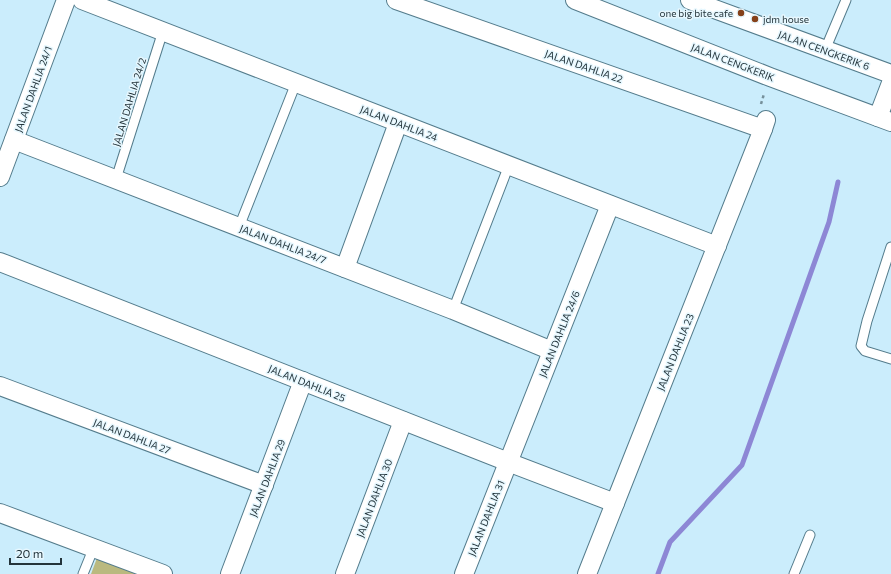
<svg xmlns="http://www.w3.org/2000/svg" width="891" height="574" font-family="Commissioner,sans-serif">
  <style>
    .green { fill: #bab97f }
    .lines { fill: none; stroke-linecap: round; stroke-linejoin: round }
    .stream { stroke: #8d87d5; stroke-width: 5 }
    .lane-casing { stroke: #547c8c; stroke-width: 11 }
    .street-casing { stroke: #547c8c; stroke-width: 20 }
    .path { stroke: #76909b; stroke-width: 2.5; stroke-dasharray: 3 3; stroke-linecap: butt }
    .lane { stroke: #fff; stroke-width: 9 }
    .street { stroke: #fff; stroke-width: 18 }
    .poi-dot { fill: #86411a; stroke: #e6f7fe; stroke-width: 1.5 }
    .labels { text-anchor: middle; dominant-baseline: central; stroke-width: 3; stroke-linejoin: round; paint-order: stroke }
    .poi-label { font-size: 10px; fill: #23343b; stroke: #e6f7fe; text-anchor: end }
    .street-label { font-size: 10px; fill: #23343b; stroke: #e6f7fe }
  </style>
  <rect width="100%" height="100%" fill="#cbedfc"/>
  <polygon class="green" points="97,558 139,574 91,574"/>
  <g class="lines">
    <polyline class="stream" points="658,574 670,542 742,465 829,222 838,182"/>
    <g class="lane-casing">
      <g id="lane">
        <polyline points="825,50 846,0"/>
        <polyline points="116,179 163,31"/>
        <polyline points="239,227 296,83"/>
        <polyline points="891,247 867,321 861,346 865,351 891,359"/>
        <polyline points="453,310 509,165"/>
        <polyline points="83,574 94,547"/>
        <polyline points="794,574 810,535"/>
      </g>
    </g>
    <g class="street-casing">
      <g id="street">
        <polyline points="82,0 717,246"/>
        <polyline points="396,0 763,129 766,120"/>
        <polyline points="575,0 770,77 891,122"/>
        <polyline points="690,0 891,74"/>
        <polyline points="878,117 891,83"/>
        <polyline points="14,140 453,310 552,351"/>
        <polyline points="0,177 66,0"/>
        <polyline points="0,262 508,462 615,503"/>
        <polyline points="345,268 398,123"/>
        <polyline points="0,386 264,485"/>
        <polyline points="0,513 163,574"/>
        <polyline points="230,574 303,381"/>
        <polyline points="345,574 403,421"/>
        <polyline points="464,574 610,205"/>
        <polyline points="587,574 615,503 763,129"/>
      </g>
    </g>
    <polyline class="path" points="761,104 764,94"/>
    <use href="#lane" class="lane"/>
    <use href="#street" class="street"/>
  </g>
  <g class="poi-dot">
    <circle cx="741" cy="13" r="4"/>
    <circle cx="755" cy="19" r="4"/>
  </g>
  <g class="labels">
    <g class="poi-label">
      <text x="733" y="13">one big bite cafe</text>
      <text x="763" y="19" text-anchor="start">jdm house</text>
    </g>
    <g class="street-label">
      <text transform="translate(824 50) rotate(20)">JALAN CENGKERIK 6</text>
      <text transform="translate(733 62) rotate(21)">JALAN CENGKERIK</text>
      <text transform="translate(584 66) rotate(19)">JALAN DAHLIA 22</text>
      <text transform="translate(33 89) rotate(-70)">JALAN DAHLIA 24/1</text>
      <text transform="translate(129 102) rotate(-73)">JALAN DAHLIA 24/2</text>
      <text transform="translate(399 123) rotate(21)">JALAN DAHLIA 24</text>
      <text transform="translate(283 244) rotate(21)">JALAN DAHLIA 24/7</text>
      <text transform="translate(559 334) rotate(-68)">JALAN DAHLIA 24/6</text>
      <text transform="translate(675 352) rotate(-68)">JALAN DAHLIA 23</text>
      <text transform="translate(307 383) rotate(22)">JALAN DAHLIA 25</text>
      <text transform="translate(132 436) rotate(21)">JALAN DAHLIA 27</text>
      <text transform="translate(267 478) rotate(-69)">JALAN DAHLIA 29</text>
      <text transform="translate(374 498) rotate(-69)">JALAN DAHLIA 30</text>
      <text transform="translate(486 518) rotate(-68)">JALAN DAHLIA 31</text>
    </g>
  </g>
  <path d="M10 558v6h51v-6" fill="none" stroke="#23343b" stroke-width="2"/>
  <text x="16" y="558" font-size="12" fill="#23343b" stroke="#e6f7fe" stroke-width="3" paint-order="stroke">20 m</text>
</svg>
